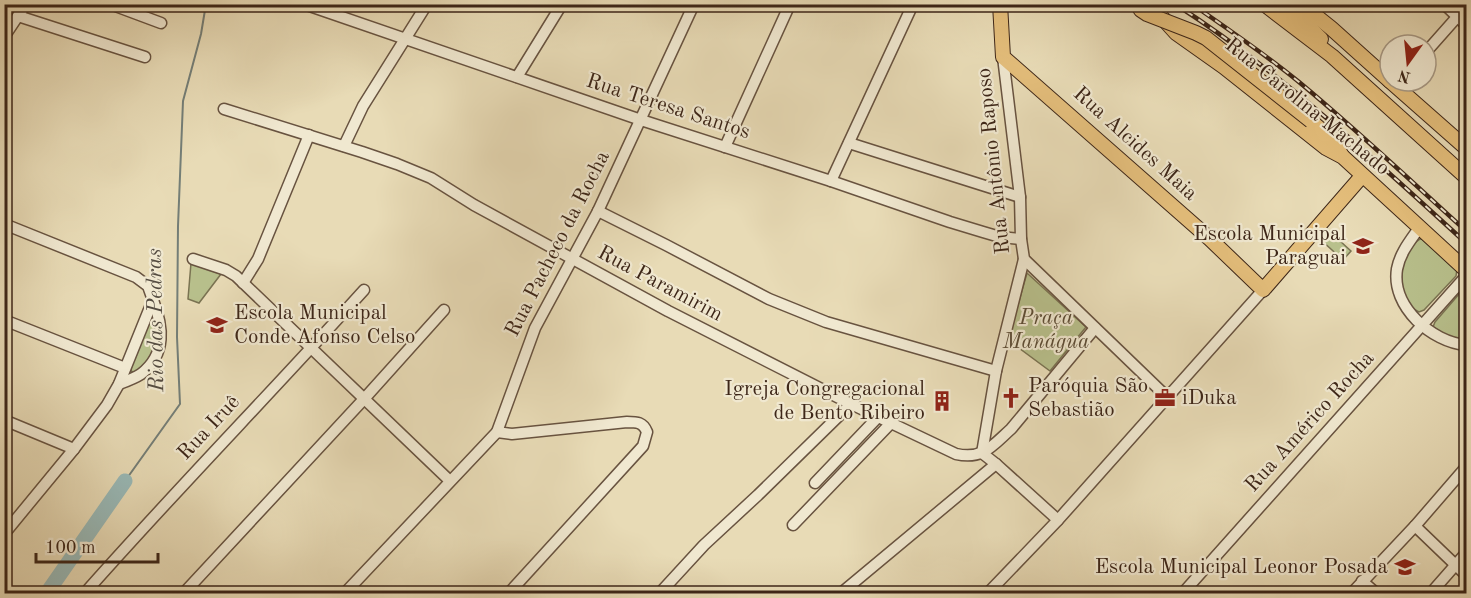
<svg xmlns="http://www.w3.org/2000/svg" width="1471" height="598" font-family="'Old Standard TT',serif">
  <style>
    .green { fill: #b8c08c; stroke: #7a7352; stroke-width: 1.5 }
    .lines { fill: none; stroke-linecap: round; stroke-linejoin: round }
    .stream { stroke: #747e77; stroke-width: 2 }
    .river { stroke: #99b9b7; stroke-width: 15 }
    .minor-casing { stroke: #685340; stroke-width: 13 }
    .major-casing { stroke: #3d2618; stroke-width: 16 }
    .minor { stroke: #f0e8d0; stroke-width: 10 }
    .major { stroke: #e4be7b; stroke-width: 14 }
    .rail-casing { stroke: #3d2618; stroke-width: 4.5 }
    .rail { stroke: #f0e8d0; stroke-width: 2; stroke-dasharray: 7; stroke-linecap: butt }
    .major-bridge-casing { stroke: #3d2618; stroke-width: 16; stroke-linecap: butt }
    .major-bridge { stroke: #e4be7b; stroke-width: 14 }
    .labels { text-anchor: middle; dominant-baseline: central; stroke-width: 4.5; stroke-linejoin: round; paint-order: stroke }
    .street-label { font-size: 21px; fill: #3d2618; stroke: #f0e8d0 }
    .poi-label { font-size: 21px; fill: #3d2618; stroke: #f0e8d0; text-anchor: end }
    .park-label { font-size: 21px; font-style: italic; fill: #5c4c35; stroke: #f0e8d0 }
    .water-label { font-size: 22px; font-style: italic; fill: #544b40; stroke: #f0e8d0 }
  </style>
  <rect width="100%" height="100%" fill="#e8dbb6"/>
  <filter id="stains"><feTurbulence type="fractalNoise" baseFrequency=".00333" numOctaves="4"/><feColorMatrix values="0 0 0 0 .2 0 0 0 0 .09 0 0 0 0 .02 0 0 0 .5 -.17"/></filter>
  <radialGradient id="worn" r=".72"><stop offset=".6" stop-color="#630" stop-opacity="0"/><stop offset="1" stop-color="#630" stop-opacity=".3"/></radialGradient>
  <g class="green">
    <polygon points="1329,231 1351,251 1343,260 1321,240"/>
    <path d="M1420,239H1423L1457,269L1456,276L1424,310L1419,312C1394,301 1398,251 1420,239Z"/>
    <polygon points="191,263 221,274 199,303 188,299"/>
    <polygon points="1027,273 1086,327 1050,371 1008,340"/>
    <polygon points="1466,286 1466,341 1454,340 1433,327 1435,322"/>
    <polygon points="152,317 156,319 158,322 153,356 135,373 131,371 132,362 149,319"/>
  </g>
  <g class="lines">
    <polyline class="stream" points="125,481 180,404 177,337 178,226 183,101 201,34 206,4"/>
    <polyline class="river" points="44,594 49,590 125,481"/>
    <g class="minor-casing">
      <g id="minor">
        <polyline points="110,4 161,23"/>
        <polyline points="304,4 641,120 831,181 950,222 983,232 1000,237 1021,239"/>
        <polyline points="1444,4 1466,25"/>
        <polyline points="18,16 145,57"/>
        <polyline points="4,37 26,4"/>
        <polyline points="1426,52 1457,17"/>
        <polyline points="1003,57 1020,197 1021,239 1024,259 1167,397"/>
        <polyline points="517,77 562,4"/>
        <polyline points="1404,93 1412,81"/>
        <path d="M224,109L362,152L397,164L431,178L474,205L668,311L851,404L956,454C983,460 992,446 1011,429L1095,328"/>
        <polyline points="849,143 1020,197"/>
        <polyline points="344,146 363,106 427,4"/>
        <polyline points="725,147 790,4"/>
        <polyline points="831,181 913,4"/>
        <polyline points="598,211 666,245 769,299 826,322 996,371"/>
        <polyline points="4,224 136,277 148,286 153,300 119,384 107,405 74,449 4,534"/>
        <path d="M1419,228C1410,241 1400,253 1397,269C1391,307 1432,342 1466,345"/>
        <polyline points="193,259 226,270 236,276 450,481"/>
        <polyline points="243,283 258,259 309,135"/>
        <polyline points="4,320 125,368"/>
        <path d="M119,384C127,381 135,378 141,374C167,354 163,326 153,300"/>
        <polyline points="4,420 74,449"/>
        <path d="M497,432L512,434L627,422C637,422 643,422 647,432L643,446L508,594"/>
        <polyline points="982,453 996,371 1024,259"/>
        <polyline points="982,453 996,464 1058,520"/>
        <polyline points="815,483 878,417"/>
        <polyline points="793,525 891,423"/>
        <polyline points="1415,526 1466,575"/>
        <polyline points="1362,581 1377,594"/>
        <path d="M84,594C175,491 272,392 364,290"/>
        <polyline points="183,594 364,399 444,310"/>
        <polyline points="344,594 497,432 535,328 598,211 694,4"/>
        <polyline points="659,594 704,545 758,495 851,404"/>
        <polyline points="840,594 996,464"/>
        <polyline points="987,594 1058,520 1263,290"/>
        <polyline points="1182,594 1466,276"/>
        <polyline points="1351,594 1415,526 1466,467"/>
        <polyline points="1430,594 1466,553"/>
      </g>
    </g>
    <g class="major-casing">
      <g id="major">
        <polyline points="1000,4 1003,57 1210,239 1263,290 1362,176"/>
        <polyline points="1145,4 1158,13 1176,33 1224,67 1326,148 1343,157 1466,270"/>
        <polyline points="1264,4 1332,56 1466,177"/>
        <polyline points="1282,4 1305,23 1321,39"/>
        <polyline points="1301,4 1331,28 1390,81"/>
        <polyline points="1390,81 1466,148"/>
        <polyline points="1311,121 1333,140 1342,156"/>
      </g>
    </g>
    <use href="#minor" class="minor"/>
    <use href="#major" class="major"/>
    <g class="rail-casing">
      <g id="rail">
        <path d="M1175,4C1281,72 1374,159 1466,243"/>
        <path d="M1192,4C1229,30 1265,54 1299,82C1357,130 1411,181 1466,231"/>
      </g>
    </g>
    <use href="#rail" class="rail"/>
    <g class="major-bridge-casing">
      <polyline id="major-bridge" points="1137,4 1141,10 1147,14 1196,33 1206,38 1311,121"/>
    </g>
    <use href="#major-bridge" class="major-bridge"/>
  </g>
  <defs>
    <g id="school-bare" transform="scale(1.62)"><path d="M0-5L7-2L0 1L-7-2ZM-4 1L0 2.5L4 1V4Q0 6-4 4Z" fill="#8f2418" stroke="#f0e8d0" stroke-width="2.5" paint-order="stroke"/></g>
    <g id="church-bare" transform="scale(1.62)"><path d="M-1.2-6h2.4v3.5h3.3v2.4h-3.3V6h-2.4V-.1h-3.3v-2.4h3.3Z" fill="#8f2418" stroke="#f0e8d0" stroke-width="2.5" paint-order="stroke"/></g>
    <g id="office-bare" transform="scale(1.62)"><path d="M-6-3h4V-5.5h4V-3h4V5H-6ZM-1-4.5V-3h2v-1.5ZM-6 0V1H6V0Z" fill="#8f2418" stroke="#f0e8d0" stroke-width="2.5" paint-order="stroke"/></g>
    <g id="building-bare" transform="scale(1.62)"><path d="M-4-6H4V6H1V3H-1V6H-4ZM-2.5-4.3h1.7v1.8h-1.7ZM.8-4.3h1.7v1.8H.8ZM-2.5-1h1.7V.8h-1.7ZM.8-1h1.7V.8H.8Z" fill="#8f2418" stroke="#f0e8d0" stroke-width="2.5" paint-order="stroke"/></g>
  </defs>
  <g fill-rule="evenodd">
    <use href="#school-bare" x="1363" y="246"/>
    <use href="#school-bare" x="217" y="325"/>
    <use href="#church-bare" x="1011" y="398"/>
    <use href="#office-bare" x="1165" y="398"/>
    <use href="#building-bare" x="942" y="401"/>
    <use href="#school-bare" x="1405" y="567"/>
  </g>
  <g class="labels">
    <g class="street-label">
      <text transform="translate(668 107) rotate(18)">Rua Teresa Santos</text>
      <text transform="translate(1307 107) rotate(39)">Rua Carolina Machado</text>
      <text transform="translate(1135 144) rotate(42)">Rua Alcides Maia</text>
      <text transform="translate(994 161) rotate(-96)">Rua Antônio Raposo</text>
      <text transform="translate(558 244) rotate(-63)">Rua Pacheco da Rocha</text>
      <text transform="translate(660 284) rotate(28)">Rua Paramirim</text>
      <text transform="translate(1310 422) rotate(-48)">Rua Américo Rocha</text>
      <text transform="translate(209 428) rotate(-47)">Rua Iruê</text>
    </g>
    <g class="poi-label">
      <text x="1346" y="234">Escola Municipal<tspan x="1346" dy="24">Paraguai</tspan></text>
      <text x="234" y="313" text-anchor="start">Escola Municipal<tspan x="234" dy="24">Conde Afonso Celso</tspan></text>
      <text x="1028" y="386" text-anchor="start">Paróquia São<tspan x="1028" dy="24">Sebastião</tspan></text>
      <text x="925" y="389">Igreja Congregacional<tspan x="925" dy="24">de Bento Ribeiro</tspan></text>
      <text x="1182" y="398" text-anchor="start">iDuka</text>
      <text x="1388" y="567">Escola Municipal Leonor Posada</text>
    </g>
    <g class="park-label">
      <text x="1046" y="318">Praça<tspan x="1046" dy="24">Manágua</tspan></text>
    </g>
    <g class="water-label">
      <text transform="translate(156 320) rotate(-91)">Rio das Pedras</text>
    </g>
  </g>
  <rect width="1471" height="598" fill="none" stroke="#e8dbb6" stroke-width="24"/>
  <rect x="6" y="6" width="1459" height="586" fill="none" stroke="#3d2618" stroke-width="3"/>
  <rect x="12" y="12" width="1447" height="574" fill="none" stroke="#3d2618" stroke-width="1.5"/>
  <g transform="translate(1408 63) rotate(195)"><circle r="28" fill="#f0e8d0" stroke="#a89a86" stroke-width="1.5"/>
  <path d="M0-4.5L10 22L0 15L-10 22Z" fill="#8f2418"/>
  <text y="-9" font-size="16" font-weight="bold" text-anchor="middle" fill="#3d2618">N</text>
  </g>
  <path d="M36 553v9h122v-9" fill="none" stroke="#3d2618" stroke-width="3"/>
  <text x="45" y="553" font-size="18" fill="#3d2618" stroke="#f0e8d0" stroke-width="4.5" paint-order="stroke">100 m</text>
  <rect width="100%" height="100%" filter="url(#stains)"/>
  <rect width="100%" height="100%" fill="url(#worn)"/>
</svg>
